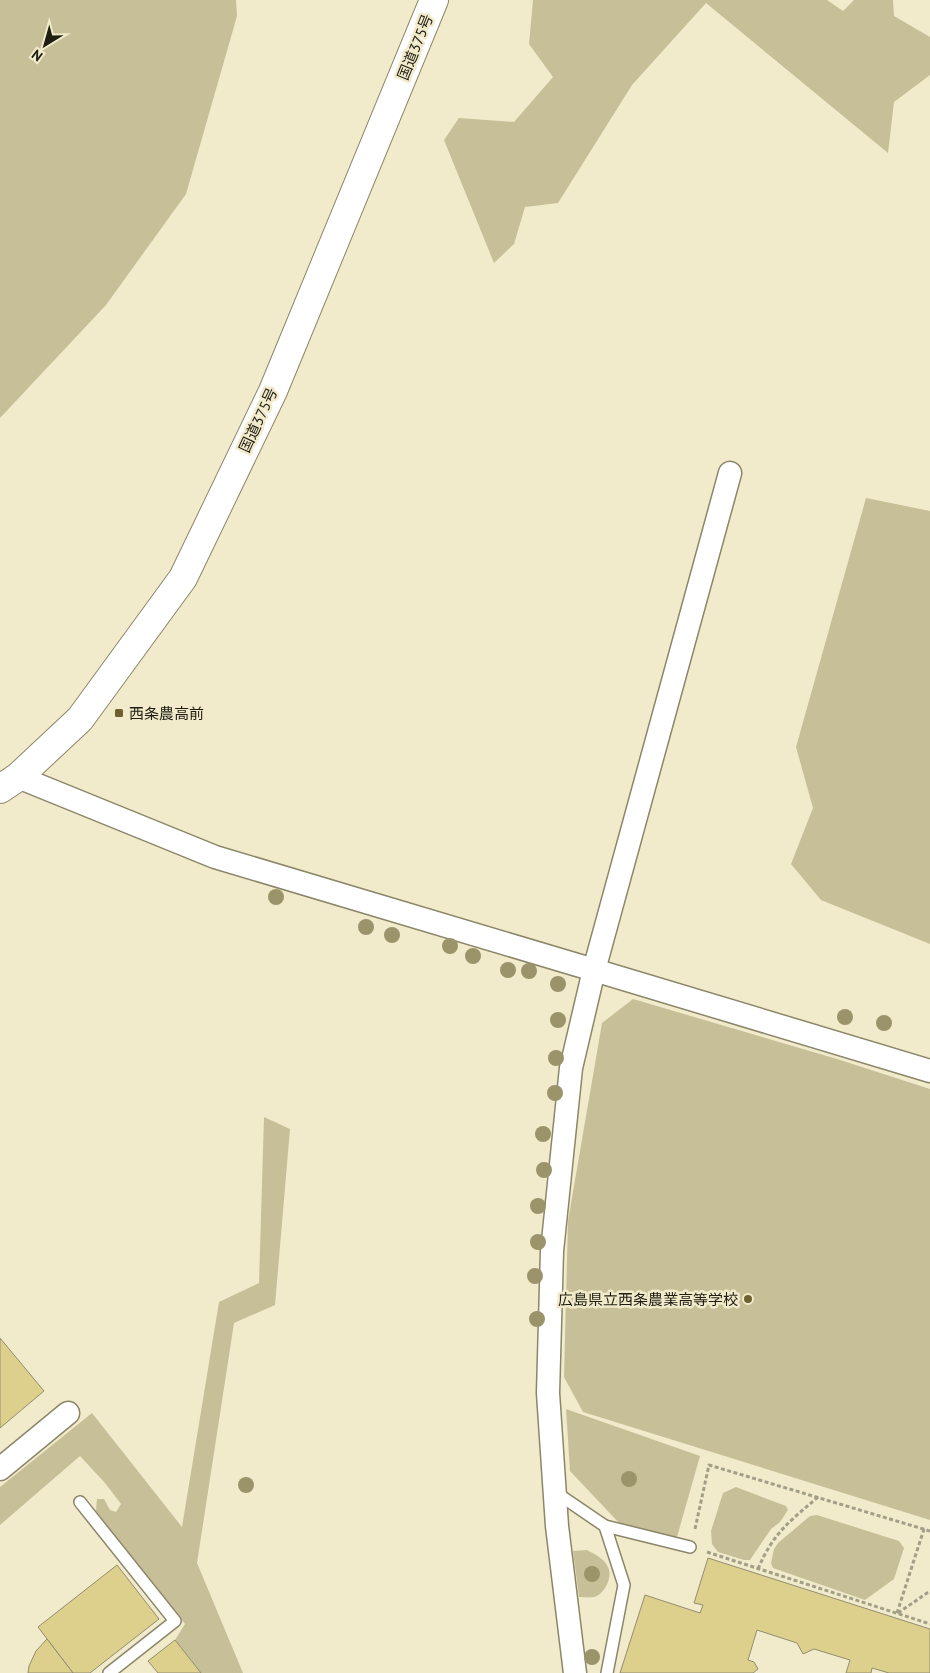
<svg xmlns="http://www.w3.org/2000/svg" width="930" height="1673" font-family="'PT Sans','Noto Sans JP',sans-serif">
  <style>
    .green { fill: #c7bf97 }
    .building { fill: #ddd08d; stroke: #928d70 }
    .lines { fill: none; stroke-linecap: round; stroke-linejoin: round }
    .lane-casing { stroke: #8b8669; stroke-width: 14 }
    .street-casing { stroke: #8b8669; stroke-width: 25 }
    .highway-casing { stroke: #8b8669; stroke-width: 30 }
    .path { stroke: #a39e87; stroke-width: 3; stroke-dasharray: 4 2.5; stroke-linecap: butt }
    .lane { stroke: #fff; stroke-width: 11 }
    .street { stroke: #fff; stroke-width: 22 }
    .highway { stroke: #fff; stroke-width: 28 }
    .tree { fill: #9b9369 }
    .poi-dot { fill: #6d622f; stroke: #f1ebcc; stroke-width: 2 }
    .labels { text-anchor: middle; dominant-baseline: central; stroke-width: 5; stroke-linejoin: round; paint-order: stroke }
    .street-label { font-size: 15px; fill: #1f1d12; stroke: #f1ebcc }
    .poi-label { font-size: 15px; fill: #1f1d12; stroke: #f1ebcc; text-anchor: start }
  </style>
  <rect width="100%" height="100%" fill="#f1ebcc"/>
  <g class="green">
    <polygon points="0,0 236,0 237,16 186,194 106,305 0,418"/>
    <polygon points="533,0 827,0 843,11 854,0 893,0 894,16 930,37 930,75 894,102 888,153 706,3 632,85 558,203 525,207 514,244 494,263 444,140 459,118 514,122 553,77 529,44"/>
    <polygon points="866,498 930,511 930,944 821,900 791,864 813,808 796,747"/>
    <polygon points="633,999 837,1059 930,1089 930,1520 583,1412 564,1377 568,1221 602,1023"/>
    <polygon points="264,1117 290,1129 275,1305 234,1323 197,1563 243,1673 201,1673 175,1640 185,1624 96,1511 97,1499 104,1499 110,1510 116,1512 121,1504 105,1483 80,1456 0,1525 0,1487 92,1413 182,1527 219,1302 259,1283"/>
    <polygon points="566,1409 700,1456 677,1537 621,1525 570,1471"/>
    <polygon points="736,1487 786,1506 788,1510 780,1522 771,1529 750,1560 744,1560 718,1552 712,1544 711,1531 723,1493"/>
    <polygon points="817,1515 899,1541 904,1548 894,1579 865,1600 773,1568 771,1563 774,1549 778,1543 810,1516"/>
    <path d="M587,1550C594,1554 604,1558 608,1567C613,1577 605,1593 595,1597C590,1598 584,1597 579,1597L573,1551Z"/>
  </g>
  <g class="building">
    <polygon points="0,1338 44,1391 0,1428"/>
    <polygon points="708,1558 930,1629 930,1673 889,1673 872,1668 871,1673 846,1673 850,1660 814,1649 803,1654 797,1643 757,1630 748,1660 754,1662 758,1669 753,1673 620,1673 645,1595 700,1613 703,1605 694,1603"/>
    <polygon points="117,1565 159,1619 90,1673 73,1673 38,1627"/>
    <polygon points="47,1639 73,1673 28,1673 29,1666 36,1651"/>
    <polygon points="175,1640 201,1673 158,1673 148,1661"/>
  </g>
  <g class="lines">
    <g class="lane-casing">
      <g id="lane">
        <polyline points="555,1492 605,1526 690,1547"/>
        <polyline points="80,1502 175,1621 109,1673"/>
        <polyline points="605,1526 624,1585 607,1673"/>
      </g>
    </g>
    <g class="street-casing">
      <g id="street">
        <polyline points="18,777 215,857 594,970 930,1071"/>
        <polyline points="0,1469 68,1413"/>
        <polyline points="575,1673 557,1526 548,1393 552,1251 571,1068 594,970 730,473"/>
      </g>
    </g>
    <g class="highway-casing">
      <polyline id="highway" points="0,789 18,777 80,719 183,578 273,391 434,0"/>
    </g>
    <g class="path">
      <polyline points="695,1529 709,1465 930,1531"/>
      <polyline points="707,1552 930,1624"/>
      <path d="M758,1569C773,1533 790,1521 818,1497"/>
      <polyline points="897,1613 924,1529"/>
      <polyline points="898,1613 930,1591"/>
    </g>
    <use href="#lane" class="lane"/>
    <use href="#street" class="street"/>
    <use href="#highway" class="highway"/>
  </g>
  <g class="tree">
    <circle cx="276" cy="897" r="8"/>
    <circle cx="366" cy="927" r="8"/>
    <circle cx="392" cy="935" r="8"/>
    <circle cx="450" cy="946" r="8"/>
    <circle cx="473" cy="956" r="8"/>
    <circle cx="508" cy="970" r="8"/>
    <circle cx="529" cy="971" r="8"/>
    <circle cx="558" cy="984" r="8"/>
    <circle cx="845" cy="1017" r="8"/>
    <circle cx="558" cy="1020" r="8"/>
    <circle cx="884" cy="1023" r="8"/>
    <circle cx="556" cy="1058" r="8"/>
    <circle cx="555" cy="1093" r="8"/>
    <circle cx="543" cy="1134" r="8"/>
    <circle cx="544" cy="1170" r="8"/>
    <circle cx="538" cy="1206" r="8"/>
    <circle cx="538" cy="1242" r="8"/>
    <circle cx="535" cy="1276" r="8"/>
    <circle cx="537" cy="1319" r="8"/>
    <circle cx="629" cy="1479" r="8"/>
    <circle cx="246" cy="1485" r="8"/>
    <circle cx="592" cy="1574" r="8"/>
    <circle cx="592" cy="1657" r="8"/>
  </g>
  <g class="poi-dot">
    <rect x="114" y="708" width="10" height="10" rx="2.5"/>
    <circle cx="748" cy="1299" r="5"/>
  </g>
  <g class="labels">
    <g class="street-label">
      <text transform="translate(415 47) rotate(-68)">国道375号</text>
      <text transform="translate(258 420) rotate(-65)">国道375号</text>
    </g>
    <g class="poi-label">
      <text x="129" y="713">西条農高前</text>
      <text x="738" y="1299" text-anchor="end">広島県立西条農業高等学校</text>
    </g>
  </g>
  <g transform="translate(45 45) rotate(217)" stroke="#f1ebcc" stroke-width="4" paint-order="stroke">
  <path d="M0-4L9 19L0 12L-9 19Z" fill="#1f1d12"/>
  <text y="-8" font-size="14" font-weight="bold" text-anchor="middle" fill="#1f1d12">N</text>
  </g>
</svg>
